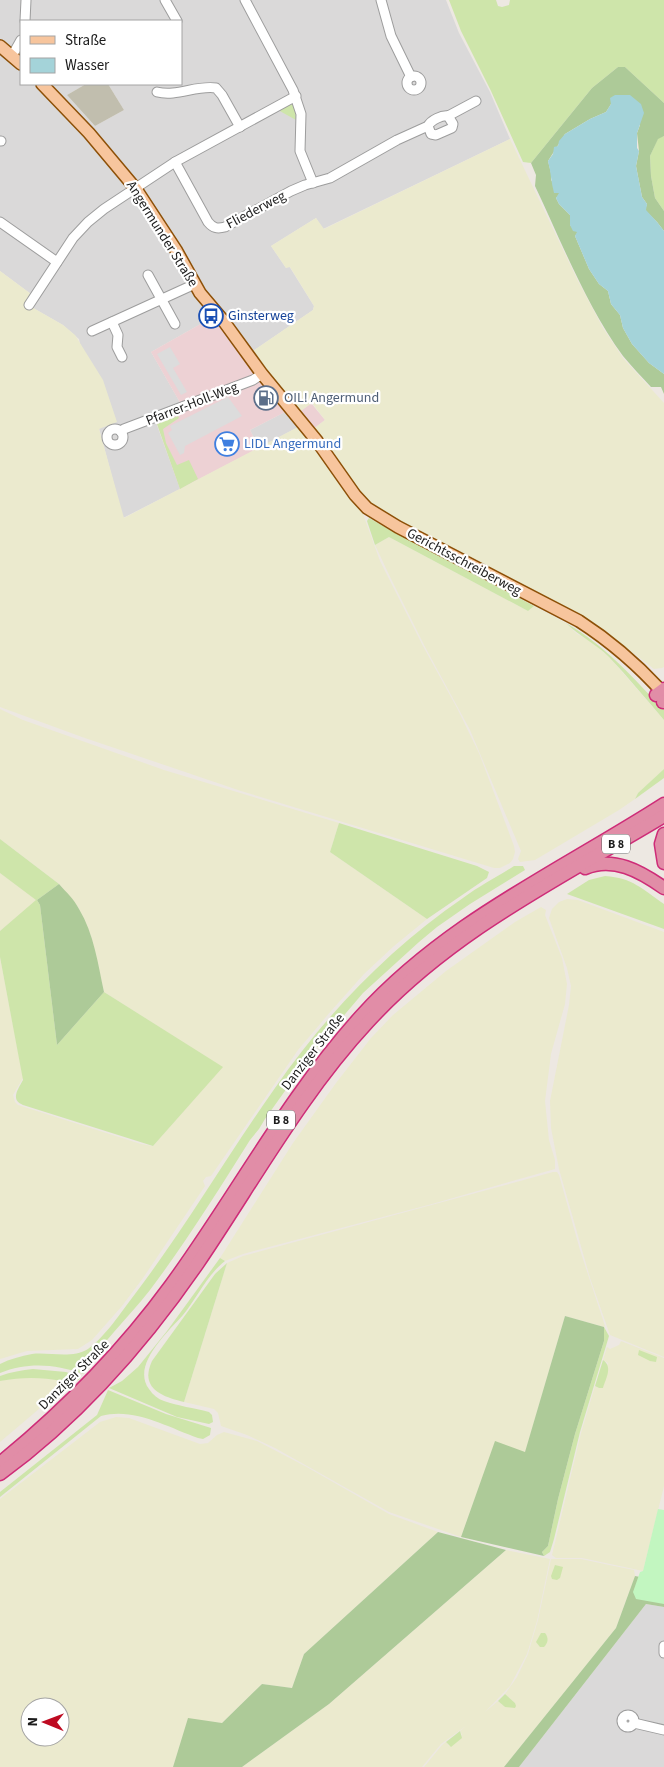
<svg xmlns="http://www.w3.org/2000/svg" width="664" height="1767" font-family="'Source Sans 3',sans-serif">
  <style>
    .residential { fill: #dad9d9 }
    .commercial { fill: #edd1d4 }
    .construction { fill: #c1beae }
    .farmland { fill: #ebeace; fill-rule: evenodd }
    .grass { fill: #cee5aa }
    .forest { fill: #adca98 }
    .park { fill: #c2f6c0 }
    .parking { fill: #dcdcdc }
    .water { fill: #a4d3d9 }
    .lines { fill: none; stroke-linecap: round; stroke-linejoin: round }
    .minor-casing { stroke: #9d9d9d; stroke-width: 11 }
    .major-casing { stroke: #8d5007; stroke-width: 14 }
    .highway-casing { stroke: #ce2c78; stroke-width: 15 }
    .minor { stroke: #fff; stroke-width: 9 }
    .major { stroke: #f7c59d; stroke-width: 11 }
    .highway { stroke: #e18da7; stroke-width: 12 }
    .labels { text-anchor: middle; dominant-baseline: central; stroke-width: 4.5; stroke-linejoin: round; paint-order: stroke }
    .shield { fill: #fff; stroke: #606060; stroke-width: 1 }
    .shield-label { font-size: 12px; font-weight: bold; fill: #1c1c1c }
    .street-label { font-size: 14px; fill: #1c1c1c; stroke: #fff }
    .transit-label { font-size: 14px; fill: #164399; stroke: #fff; text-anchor: start }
    .service-label { font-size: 14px; fill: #4e5e75; stroke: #fff; text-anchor: start }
    .shop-label { font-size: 14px; fill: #366cbe; stroke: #fff; text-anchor: start }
  </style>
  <rect width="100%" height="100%" fill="#ede8e2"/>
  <g class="residential">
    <polygon points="0,0 446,0 459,33 490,92 510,139 323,229 316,218 271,246 286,268 289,266 314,306 313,310 250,353 202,290 179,249 49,84 86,84 67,95 95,126 124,110 108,84 181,84 181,21 21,21 21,58 0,40"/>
    <polygon points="0,53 21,70 21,84 36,84 55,102 124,181 213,317 151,352 182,406 154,417 180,489 123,518 99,428 79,339 63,325 28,305 31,294 0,271"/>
    <polygon points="287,411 298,424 298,427 259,448 250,430"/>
    <polygon points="646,1604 664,1607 664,1767 519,1767"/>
  </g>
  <g class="commercial">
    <polygon points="213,317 254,369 252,380 182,406 151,352"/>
    <polygon points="261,379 287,411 250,430 259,448 180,489 155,418"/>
    <polygon points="311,403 325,420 312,430 298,413"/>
  </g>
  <polygon class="construction" points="86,84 108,84 124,110 95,126 67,95"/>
  <g class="farmland">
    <polygon points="510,139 578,281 603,328 623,358 664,403 664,667 662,668 654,669 628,649 605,638 369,506 312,430 325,420 312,403 298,413 250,353 313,310 314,306 290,267 286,268 271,246 316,218 324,229"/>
    <polygon points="0,271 31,294 28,305 63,325 75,335 103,380 117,422 99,429 124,518 298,427 363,514 380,561 423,646 457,708 479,753 514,846 515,852 513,859 510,863 500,868 494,868 241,791 82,737 0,707"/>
    <polygon points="389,537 528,611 534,606 566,623 577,634 592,642 609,657 664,720 664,769 638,793 635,799 619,810 535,860 520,862 518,859 521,851 470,730 424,645 391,579 375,545"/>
    <polygon points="0,709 23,720 164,770 339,823 330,852 427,919 394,946 364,974 331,1011 298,1050 211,1176 206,1177 203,1181 205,1186 143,1278 122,1306 92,1340 78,1349 27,1351 0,1359 0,957 23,1078 13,1095 15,1102 18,1105 141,1144 153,1146 222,1067 104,992 91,936 78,907 59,884 0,839"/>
    <polygon points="0,873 37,900 0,931"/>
    <polygon points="567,899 578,900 664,932 664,1357 610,1335 590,1278 559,1169 551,1128 550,1101 569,1005 571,986 567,968 549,918 552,909 559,902"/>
    <polygon points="541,907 546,910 545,915 562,958 567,984 565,1004 551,1054 545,1101 549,1140 555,1160 555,1169 432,1204 243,1254 225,1261 220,1258 293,1143 336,1083 371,1038 393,1015 446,971 515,922"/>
    <polygon points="553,1172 557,1172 559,1175 580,1250 605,1326 604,1327 565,1316 525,1453 495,1442 461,1537 389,1512 275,1448 247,1435 221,1426 218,1413 214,1409 184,1402 227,1263 243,1256"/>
    <polygon points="621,1341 664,1358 664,1486 643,1571 582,1558 556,1558 552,1555 581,1433 595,1386 599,1388 608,1363 603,1360 607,1347 610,1349 619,1345"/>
    <polygon points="41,1377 63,1381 64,1385 53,1397 0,1442 0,1381 15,1378"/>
    <path d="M116,1417L129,1418L200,1444L208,1443L217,1435L224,1432L257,1441L305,1466L389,1514L438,1532L304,1654L292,1688L262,1684L222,1723L188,1719L173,1767H0V1499L100,1422ZM30,1707H60V1737H30Z"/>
    <polygon points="506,1550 550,1559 537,1621 527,1654 510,1686 485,1712 498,1701 505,1707 515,1703 505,1694 517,1677 528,1654 538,1620 551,1559 581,1559 614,1566 634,1570 635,1576 616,1628 504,1767 424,1767 442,1745 446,1742 449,1746 462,1735 460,1731 466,1726 441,1744 422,1767 242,1767 329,1704"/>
  </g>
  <g class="grass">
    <polygon points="449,0 496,0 498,6 502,7 509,5 510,0 664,0 664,103 625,67 618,67 592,88 531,163 523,162 491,91 461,31"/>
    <polygon points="289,104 293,104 295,107 296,120 278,110"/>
    <polygon points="664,136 664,211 655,198 651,176 650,156 658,138"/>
    <polygon points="178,416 179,418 163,429 166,443 177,465 189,460 198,479 180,489 157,424"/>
    <polygon points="369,518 390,530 534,606 528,611 389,537 375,545 367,521"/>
    <path d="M566,623C606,646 632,677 664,710V720C646,699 628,677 609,657C596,644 579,636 566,623Z"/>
    <polygon points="664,769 664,778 635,799 638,793"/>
    <polygon points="339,823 477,866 489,872 487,878 427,919 330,852"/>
    <path d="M0,839L59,884L37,900L40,905L57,1045L104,992L223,1067L153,1146L23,1105C10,1100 18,1089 23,1080L0,957V931L36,900L0,873Z"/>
    <path d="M514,866H523L525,870L470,904L437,927L419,942L363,993L312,1053L265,1119L259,1129L250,1140C218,1191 186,1242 150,1290C128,1318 100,1344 83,1374C55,1364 28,1362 0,1373V1364C10,1359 21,1356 32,1354C50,1352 72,1359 88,1349C105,1337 122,1311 135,1294C185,1228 227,1156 275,1088C326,1014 389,949 463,898C479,886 497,877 514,866Z"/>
    <path d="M605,876C633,878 642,889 664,904V929L567,894L589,880Z"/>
    <path d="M220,1258L225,1261C207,1275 197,1298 183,1315C168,1332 131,1365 149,1389C153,1395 158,1399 164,1401C178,1406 194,1408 209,1412L212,1415L213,1422L209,1424L177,1417L109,1388L122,1381L138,1367L167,1331Z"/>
    <path d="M227,1263L184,1402C163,1397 139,1389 152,1361L215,1274Z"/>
    <polygon points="604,1327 609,1336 580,1432 554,1539 550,1552 544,1556 542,1552 548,1546 558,1499 575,1434 604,1341"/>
    <polygon points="639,1350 657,1357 656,1362 650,1361 638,1355"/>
    <path d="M603,1360C613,1367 606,1378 603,1388H599L595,1386Z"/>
    <path d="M33,1369L66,1372L81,1378L75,1382L64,1385L62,1381C41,1377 22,1377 0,1381V1376C11,1372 22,1370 33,1369Z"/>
    <path d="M108,1390L166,1414L211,1428L210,1435L203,1439L198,1438C167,1427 134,1407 101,1416L0,1497V1492L97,1415Z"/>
    <polygon points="555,1565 563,1567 560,1578 557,1580 552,1579 551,1576"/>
    <path d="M541,1633H545C549,1638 548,1643 544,1647H540L536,1642Z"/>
    <polygon points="505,1694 515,1703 516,1706 515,1708 505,1707 498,1701"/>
    <polygon points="460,1731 462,1738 451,1747 446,1742"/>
  </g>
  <g class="forest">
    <path d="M618,67H625L664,103V136L658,139L650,156L651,176L655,198L664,211V231L657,222L645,210L647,204L642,197L636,166L639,151L637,133L640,125L611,104L606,112L590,119L565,134L548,161L551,173V180L560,193L556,198L559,204L570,215V225L578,232L575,236L589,269L599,284L608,291L611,304L620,315L623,328L632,344L649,363L664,374V394L661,387H651C642,377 632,367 623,356C586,305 562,243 535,186L536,175L531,163L592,88Z"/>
    <path d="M59,884C66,892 74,899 79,909C94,934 98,964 104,992L57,1045L40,905L37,900Z"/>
    <polygon points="565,1316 604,1327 604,1341 575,1434 558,1499 548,1546 542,1552 544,1556 461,1537 495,1441 525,1452"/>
    <polygon points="438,1532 506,1550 329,1704 242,1767 173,1767 188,1718 222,1723 262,1684 292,1688 304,1654"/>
    <polygon points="635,1576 640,1577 664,1601 664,1607 646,1604 519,1767 504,1767 616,1628"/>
  </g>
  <polygon class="park" points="658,1509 664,1510 664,1604 636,1599 633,1592 640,1572 643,1571"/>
  <g class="parking">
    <polygon points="170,347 180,364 173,368 187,392 181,395 157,354"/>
    <polygon points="228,397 242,416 185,446 184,453 180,455 168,433 172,430 170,426"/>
  </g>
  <path class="water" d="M615,95H630L641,104L644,113L637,133V148L639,151L636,166L642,197L647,204L646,210L657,222L664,231V374L649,363L632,344L623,328L620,315L611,304L608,291L599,284L589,269L575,236L577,232L573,231L570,225V215L559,204L556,198L559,193H554C551,182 551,172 548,161L553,154L554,147L558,146L559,141L565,134L590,119L606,112L611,104L610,98Z"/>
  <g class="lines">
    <g class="minor-casing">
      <g id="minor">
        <polyline points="165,0 177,21"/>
        <polyline points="245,0 293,90 301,114 300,151 313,183"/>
        <polyline points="381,0 391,36 411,77"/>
        <polyline points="25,21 26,0"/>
        <polyline points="12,56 21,40"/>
        <circle cx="414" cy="83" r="7"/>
        <path d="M157,92C177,97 196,85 216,88L222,95L240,127"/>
        <polyline points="428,126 431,134 436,135 452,128 453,124 448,116"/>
        <polyline points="0,141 1,141"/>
        <path d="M175,162L208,222C213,228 217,229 225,227L291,191L305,185L330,178L397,140L428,126C431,120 442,115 448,116L476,101"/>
        <polyline points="0,222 57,262"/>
        <polyline points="148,275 175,324"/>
        <polyline points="29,305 73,238 88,222 104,209 175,162 296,96"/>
        <polyline points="112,322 118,335 117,347 122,357"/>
        <polyline points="92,331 195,284"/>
        <circle cx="115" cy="437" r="8"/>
        <polyline points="121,432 124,429 253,380 262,374"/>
        <polyline points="664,1646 664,1653"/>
        <circle cx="628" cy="1721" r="6"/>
        <polyline points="634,1723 664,1730"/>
      </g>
    </g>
    <g class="major-casing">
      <g id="major">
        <polyline points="0,46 21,64"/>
        <path d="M42,84L89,133L136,189L176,250L200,293L222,319L262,374L317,441L355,495L367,508L398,527L579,621C610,641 639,666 664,694"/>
      </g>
    </g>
    <g class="highway-casing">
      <g id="highway">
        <polyline points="656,695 664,689"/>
        <polyline points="663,702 664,701"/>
        <polyline points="664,834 661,844 664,863"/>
        <path d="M585,868C613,856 640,871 664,888"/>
        <path d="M0,1463C65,1410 122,1352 171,1285C236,1196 287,1098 361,1016C447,921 558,872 664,804"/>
        <path d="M0,1474C78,1417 143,1343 198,1263C253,1182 301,1094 368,1022C451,931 561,878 664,816"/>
      </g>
    </g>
    <use href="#minor" class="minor"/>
    <use href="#major" class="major"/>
    <use href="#highway" class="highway"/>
  </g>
  <defs>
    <g id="bus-ring" transform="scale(1.25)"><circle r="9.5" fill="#fff" stroke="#1a4fb4" stroke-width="1.5"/><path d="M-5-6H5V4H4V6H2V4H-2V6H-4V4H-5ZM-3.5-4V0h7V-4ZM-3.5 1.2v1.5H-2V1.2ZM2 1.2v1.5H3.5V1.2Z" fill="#1a4fb4"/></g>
    <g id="fuel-ring" transform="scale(1.25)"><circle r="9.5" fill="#fff" stroke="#5c6f8a" stroke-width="1.5"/><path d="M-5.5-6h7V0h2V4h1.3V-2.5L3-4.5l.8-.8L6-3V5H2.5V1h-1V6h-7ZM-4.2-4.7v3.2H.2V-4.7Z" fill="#5c6f8a"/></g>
    <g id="supermarket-ring" transform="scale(1.25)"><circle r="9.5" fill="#fff" stroke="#3f7fe0" stroke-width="1.5"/><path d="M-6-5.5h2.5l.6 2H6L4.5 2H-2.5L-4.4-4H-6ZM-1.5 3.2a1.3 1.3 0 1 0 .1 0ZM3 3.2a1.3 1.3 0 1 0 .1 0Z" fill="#3f7fe0"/></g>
  </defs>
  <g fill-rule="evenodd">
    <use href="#bus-ring" x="211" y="316"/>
    <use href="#fuel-ring" x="266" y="398"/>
    <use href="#supermarket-ring" x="227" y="444"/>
  </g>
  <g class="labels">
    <g class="shield">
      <rect x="602" y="834.5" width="28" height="19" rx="4"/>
      <rect x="267" y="1110.5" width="28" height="19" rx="4"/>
    </g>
    <g class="shield-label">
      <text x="616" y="844">B 8</text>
      <text x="281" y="1120">B 8</text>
    </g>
    <g class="street-label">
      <text transform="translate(256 210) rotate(-28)">Fliederweg</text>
      <text transform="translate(162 234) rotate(58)">Angermunder Straße</text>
      <text transform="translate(192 404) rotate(-21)">Pfarrer-Holl-Weg</text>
      <text transform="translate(464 562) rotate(28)">Gerichtsschreiberweg</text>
      <text transform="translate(313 1052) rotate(-52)">Danziger Straße</text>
      <text transform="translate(74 1375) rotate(-45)">Danziger Straße</text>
    </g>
    <g class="transit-label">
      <text x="228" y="316">Ginsterweg</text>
    </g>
    <g class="service-label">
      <text x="284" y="398">OIL! Angermund</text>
    </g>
    <g class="shop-label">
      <text x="244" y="444">LIDL Angermund</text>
    </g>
  </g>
  <rect x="20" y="20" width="162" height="65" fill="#ffffff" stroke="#a4a4a4"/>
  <rect x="30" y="36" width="25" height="8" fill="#f7c59d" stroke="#a4a4a4"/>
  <text x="65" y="45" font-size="15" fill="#1c1c1c">Straße</text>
  <rect x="30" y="58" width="25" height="15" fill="#a4d3d9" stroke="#a4a4a4"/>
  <text x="65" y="70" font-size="15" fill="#1c1c1c">Wasser</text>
  <g transform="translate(45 1722) rotate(271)"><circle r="24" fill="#ffffff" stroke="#a4a4a4"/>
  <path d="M0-4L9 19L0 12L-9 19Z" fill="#be0a21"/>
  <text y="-8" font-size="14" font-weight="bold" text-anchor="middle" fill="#1c1c1c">N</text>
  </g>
</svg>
